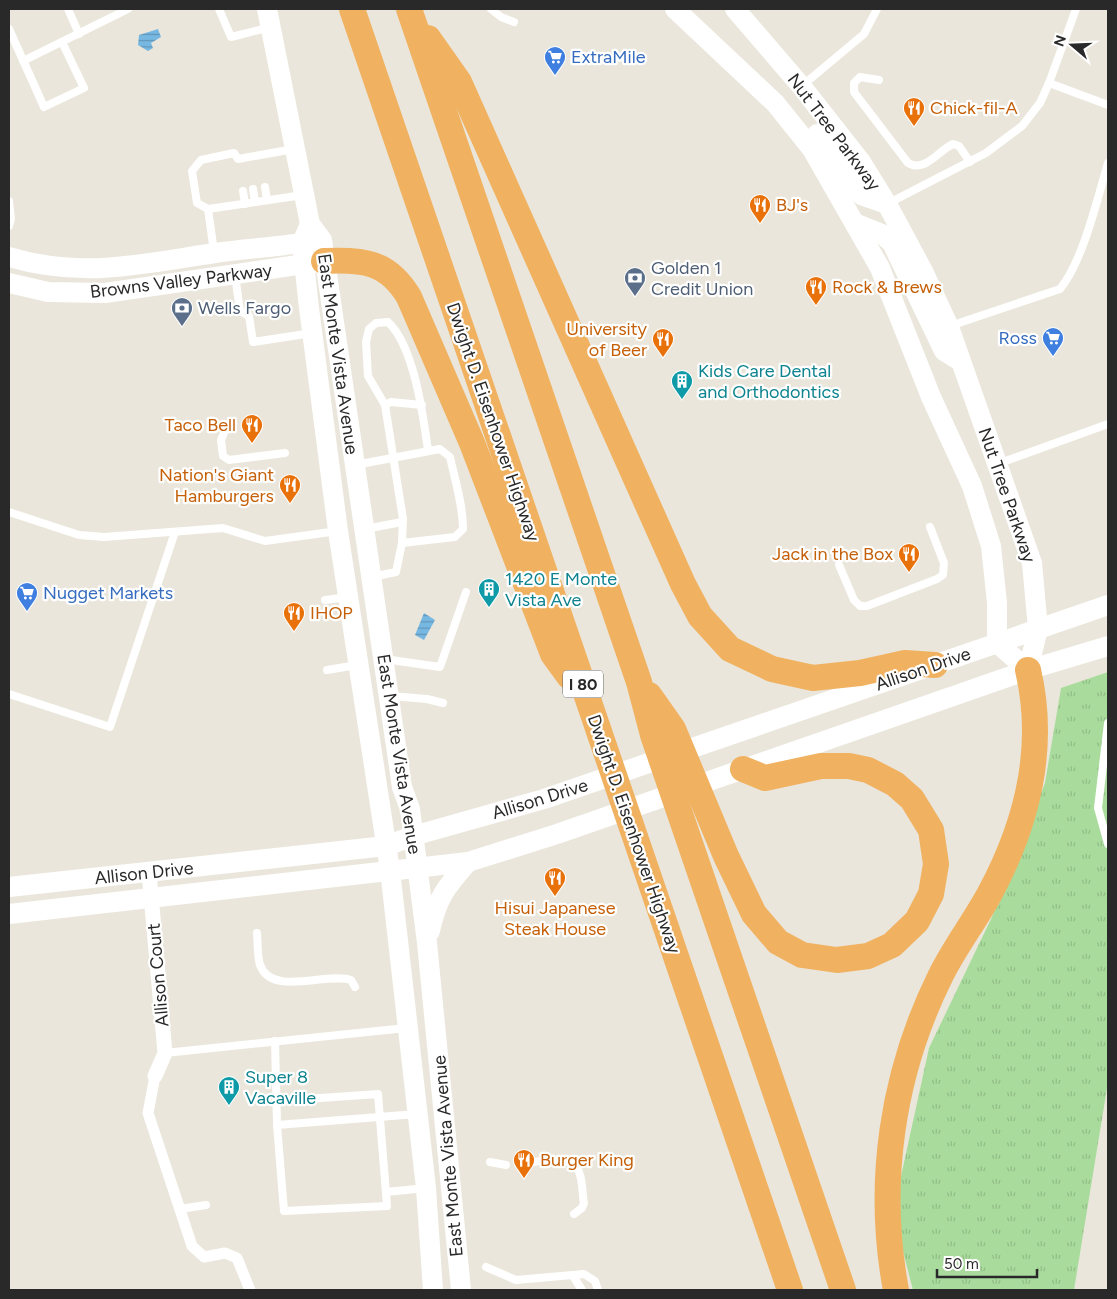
<svg xmlns="http://www.w3.org/2000/svg" width="1117" height="1299" font-family="Figtree,sans-serif">
  <style>
    .grass { fill: url(#grass-tufts) }
    .water { fill: url(#water-rules) }
    .lines { fill: none; stroke-linecap: round; stroke-linejoin: round }
    .service { stroke: #fff; stroke-width: 8 }
    .pedestrian { stroke: #fff; stroke-width: 11 }
    .minor { stroke: #fff; stroke-width: 15 }
    .secondary { stroke: #fff; stroke-width: 20 }
    .motorway { stroke: #f0b261; stroke-width: 26 }
    .labels { text-anchor: middle; dominant-baseline: central; stroke-width: 4.5; stroke-linejoin: round; paint-order: stroke }
    .shield { fill: #fff; stroke: #696969; stroke-width: 1 }
    .shield-label { font-size: 16px; font-weight: bold; fill: #292929 }
    .shop-label { font-size: 18px; fill: #366cbe; stroke: #fff; text-anchor: start }
    .food-label { font-size: 18px; fill: #c56008; stroke: #fff; text-anchor: start }
    .street-label { font-size: 18px; fill: #292929; stroke: #fff }
    .service-label { font-size: 18px; fill: #4e5e75; stroke: #fff; text-anchor: start }
    .culture-label { font-size: 18px; fill: #0d838f; stroke: #fff; text-anchor: start }
  </style>
  <defs>
    <pattern id="grass-tufts" width="24" height="20" patternUnits="userSpaceOnUse" patternTransform="scale(1.25)"><rect width="24" height="20" fill="#a9dc9c"/><path d="M3 7l-1-3M5 7V3M7 7l1-3M15 17l-1-3M17 17v-4M19 17l1-3" fill="none" stroke="#91bd86"/></pattern>
    <pattern id="water-rules" width="6" height="5" patternUnits="userSpaceOnUse" patternTransform="scale(1.25)"><rect width="6" height="5" fill="#77b8e3"/><path d="M0 2.5h6" fill="none" stroke="#6296b8"/></pattern>
  </defs>
  <rect width="100%" height="100%" fill="#eae6db"/>
  <polygon class="grass" points="1108,672 1108,1082 1074,1290 913,1290 893,1213 929,1048 991,919 1045,783 1061,688"/>
  <g class="water">
    <polygon points="158,29 161,37 151,43 153,48 148,51 138,45 139,35"/>
    <polygon points="424,613 435,620 424,640 415,635"/>
  </g>
  <g class="lines">
    <g class="service">
      <polyline points="68,9 79,34"/>
      <polyline points="219,9 231,37 271,27"/>
      <polyline points="491,9 501,17 514,22"/>
      <polyline points="9,29 44,107 84,88 62,42"/>
      <polyline points="23,61 128,9"/>
      <path d="M879,80L860,77L854,83V92L908,163C925,173 939,150 953,144L959,146L970,162"/>
      <polyline points="1049,83 1108,105"/>
      <polyline points="803,85 864,34 877,9"/>
      <polyline points="265,187 267,200"/>
      <polyline points="253,189 255,202"/>
      <polyline points="243,191 245,204"/>
      <polyline points="9,201 11,219 9,226"/>
      <polyline points="887,204 986,153 1022,126 1040,103 1049,83 1076,9"/>
      <polyline points="208,209 197,203 192,171 201,160 234,153 238,159 294,149"/>
      <polyline points="214,252 208,209 303,195"/>
      <polyline points="235,275 240,311 249,316 253,342 312,333"/>
      <path d="M950,326L1060,289C1083,261 1097,200 1108,163"/>
      <polyline points="385,405 391,402 422,405"/>
      <polyline points="228,424 221,440 223,456 229,460 285,453"/>
      <polyline points="997,464 1108,424"/>
      <path d="M355,465L440,449L450,457C455,480 463,505 463,529L455,537L402,543"/>
      <polyline points="9,512 79,535 104,537 223,528 265,541 338,531"/>
      <polyline points="365,529 402,522"/>
      <polyline points="839,565 854,600 860,606 867,606 937,579 943,575 944,563 930,527"/>
      <path d="M372,577L396,572L402,543L403,519L385,405L368,376L366,342L369,329L376,323L388,322C414,346 423,415 428,450"/>
      <polyline points="325,600 348,597"/>
      <polyline points="384,659 440,667 466,592"/>
      <polyline points="327,670 357,665"/>
      <polyline points="9,694 110,727 175,532"/>
      <polyline points="391,696 427,699 443,703"/>
      <polyline points="1108,723 1098,808 1108,844"/>
      <path d="M257,933C258,943 257,955 260,965C272,997 325,972 351,980L355,987"/>
      <polyline points="275,1041 277,1125 417,1114"/>
      <polyline points="165,1053 406,1028"/>
      <polyline points="277,1101 378,1094 387,1206 284,1211 277,1125"/>
      <polyline points="490,1162 506,1165"/>
      <path d="M518,1164C534,1163 572,1152 579,1172C583,1181 582,1194 584,1203L582,1208L574,1214"/>
      <polyline points="386,1192 426,1188"/>
      <polyline points="180,1209 206,1205"/>
      <polyline points="486,1267 516,1280 584,1274 595,1281 598,1290"/>
      <polyline points="573,1276 582,1290"/>
    </g>
    <polyline class="pedestrian" points="155,1076 148,1113 192,1246 204,1257 225,1253 237,1258 250,1290"/>
    <polyline class="minor" points="149,872 165,1053 155,1076"/>
    <g class="secondary">
      <polyline points="267,9 310,224 322,240 402,787 410,809 427,943 461,1290"/>
      <polyline points="675,9 775,103 812,149 880,268 931,397 972,486 991,546 997,603 997,643 1028,670"/>
      <polyline points="735,9 802,87 861,162 887,204 923,271 949,327 1032,563 1038,629 1028,670"/>
      <polyline points="817,134 861,195 887,204"/>
      <polyline points="310,224 302,243 309,308 338,531 390,870 426,1188 433,1290"/>
      <polyline points="857,224 882,234 892,243 944,351 957,359"/>
      <path d="M9,257C84,279 141,264 215,253C248,248 281,247 313,241"/>
      <polyline points="9,283 48,292 105,293 318,262"/>
      <polyline points="9,887 386,846 413,836 544,799 1108,605"/>
      <polyline points="9,914 468,862 557,834 1028,670 1108,646"/>
      <path d="M430,931C437,898 446,887 468,862"/>
    </g>
    <g class="motorway">
      <polyline points="352,9 790,1290"/>
      <polyline points="409,9 639,682 653,735 843,1290"/>
      <polyline points="428,38 459,82 683,584 700,616 730,649 772,669 813,678 860,673 905,663 935,665"/>
      <path d="M324,261C364,259 388,262 409,297L472,443L553,654L569,676"/>
      <polyline points="649,695 673,729 726,856 754,914 778,942 802,955 837,960 868,956 892,945 917,921 931,894 936,864 931,830 912,799 895,784 868,770 849,766 821,766 765,778 743,769"/>
      <path d="M896,1290C876,1184 892,1074 940,977C954,948 975,921 990,893C1027,824 1046,747 1028,670"/>
    </g>
  </g>
  <defs>
    <g id="supermarket-pin" transform="scale(1.125)"><path d="M0 17L-7.5 6A9.5 9.5 0 1 1 7.5 6Z" fill="#3f7fe0" stroke="#fff"/><path d="M-6-5.5h2.5l.6 2H6L4.5 2H-2.5L-4.4-4H-6ZM-1.5 3.2a1.3 1.3 0 1 0 .1 0ZM3 3.2a1.3 1.3 0 1 0 .1 0Z" fill="#fff"/></g>
    <g id="restaurant-pin" transform="scale(1.125)"><path d="M0 17L-7.5 6A9.5 9.5 0 1 1 7.5 6Z" fill="#e8710a" stroke="#fff"/><path d="M-5-6h1v4h1v-4h1v4h1v-4h1v5L-1.5 .5V6h-2V.5L-5-1ZM5-6V6H3V1.5H1.5Q1.5-4 5-6Z" fill="#fff"/></g>
    <g id="bank-pin" transform="scale(1.125)"><path d="M0 17L-7.5 6A9.5 9.5 0 1 1 7.5 6Z" fill="#5c6f8a" stroke="#fff"/><path d="M-6-4H6V4H-6ZM0-2.3a2.3 2.3 0 1 0 0 4.6a2.3 2.3 0 1 0 0-4.6Z" fill="#fff"/></g>
    <g id="building-pin" transform="scale(1.125)"><path d="M0 17L-7.5 6A9.5 9.5 0 1 1 7.5 6Z" fill="#0f9aa8" stroke="#fff"/><path d="M-4-6H4V6H1V3H-1V6H-4ZM-2.5-4.3h1.7v1.8h-1.7ZM.8-4.3h1.7v1.8H.8ZM-2.5-1h1.7V.8h-1.7ZM.8-1h1.7V.8H.8Z" fill="#fff"/></g>
  </defs>
  <g fill-rule="evenodd">
    <use href="#supermarket-pin" x="555" y="57"/>
    <use href="#restaurant-pin" x="914" y="108"/>
    <use href="#restaurant-pin" x="760" y="205"/>
    <use href="#bank-pin" x="635" y="278"/>
    <use href="#restaurant-pin" x="816" y="287"/>
    <use href="#bank-pin" x="182" y="308"/>
    <use href="#supermarket-pin" x="1053" y="338"/>
    <use href="#restaurant-pin" x="663" y="339"/>
    <use href="#building-pin" x="682" y="381"/>
    <use href="#restaurant-pin" x="252" y="425"/>
    <use href="#restaurant-pin" x="290" y="485"/>
    <use href="#restaurant-pin" x="909" y="554"/>
    <use href="#building-pin" x="489" y="589"/>
    <use href="#supermarket-pin" x="27" y="593"/>
    <use href="#restaurant-pin" x="294" y="613"/>
    <use href="#restaurant-pin" x="555" y="878"/>
    <use href="#building-pin" x="229" y="1087"/>
    <use href="#restaurant-pin" x="524" y="1160"/>
  </g>
  <g class="labels">
    <rect class="shield" x="563" y="670.5" width="40" height="27" rx="4"/>
    <g class="shield-label">
      <text x="583" y="684">I 80</text>
    </g>
    <g class="shop-label">
      <text x="571" y="57">ExtraMile</text>
      <text x="1037" y="338" text-anchor="end">Ross</text>
      <text x="43" y="593">Nugget Markets</text>
    </g>
    <g class="food-label">
      <text x="930" y="108">Chick-fil-A</text>
      <text x="776" y="205">BJ's</text>
      <text x="832" y="287">Rock &amp; Brews</text>
      <text x="647" y="329" text-anchor="end">University<tspan x="647" dy="21">of Beer</tspan></text>
      <text x="236" y="425" text-anchor="end">Taco Bell</text>
      <text x="274" y="475" text-anchor="end">Nation's Giant<tspan x="274" dy="21">Hamburgers</tspan></text>
      <text x="893" y="554" text-anchor="end">Jack in the Box</text>
      <text x="310" y="613">IHOP</text>
      <text x="555" y="908" text-anchor="middle">Hisui Japanese<tspan x="555" dy="21">Steak House</tspan></text>
      <text x="540" y="1160">Burger King</text>
    </g>
    <g class="street-label">
      <text transform="translate(834 132) rotate(53)">Nut Tree Parkway</text>
      <text transform="translate(181 281) rotate(-7)">Browns Valley Parkway</text>
      <text transform="translate(338 354) rotate(82)">East Monte Vista Avenue</text>
      <text transform="translate(493 422) rotate(71)">Dwight D. Eisenhower Highway</text>
      <text transform="translate(1007 495) rotate(71)">Nut Tree Parkway</text>
      <text transform="translate(923 669) rotate(-19)">Allison Drive</text>
      <text transform="translate(399 754) rotate(81)">East Monte Vista Avenue</text>
      <text transform="translate(540 799) rotate(-17)">Allison Drive</text>
      <text transform="translate(634 834) rotate(71)">Dwight D. Eisenhower Highway</text>
      <text transform="translate(144 873) rotate(-6)">Allison Drive</text>
      <text transform="translate(158 975) rotate(-95)">Allison Court</text>
      <text transform="translate(448 1156) rotate(-95)">East Monte Vista Avenue</text>
    </g>
    <g class="service-label">
      <text x="651" y="268">Golden 1<tspan x="651" dy="21">Credit Union</tspan></text>
      <text x="198" y="308">Wells Fargo</text>
    </g>
    <g class="culture-label">
      <text x="698" y="371">Kids Care Dental<tspan x="698" dy="21">and Orthodontics</tspan></text>
      <text x="505" y="579">1420 E Monte<tspan x="505" dy="21">Vista Ave</tspan></text>
      <text x="245" y="1077">Super 8<tspan x="245" dy="21">Vacaville</tspan></text>
    </g>
  </g>
  <rect width="1117" height="1299" fill="none" stroke="#292929" stroke-width="20"/>
  <g transform="translate(1072 45) rotate(289)" stroke="#ffffff" stroke-width="4" paint-order="stroke">
  <path d="M0-4L9 19L0 12L-9 19Z" fill="#292929"/>
  <text y="-8" font-size="14" font-weight="bold" text-anchor="middle" fill="#292929">N</text>
  </g>
  <path d="M937 1269v8h100v-8" fill="none" stroke="#292929" stroke-width="2.5"/>
  <text x="944" y="1269" font-size="15" fill="#292929" stroke="#ffffff" stroke-width="4" paint-order="stroke">50 m</text>
</svg>
